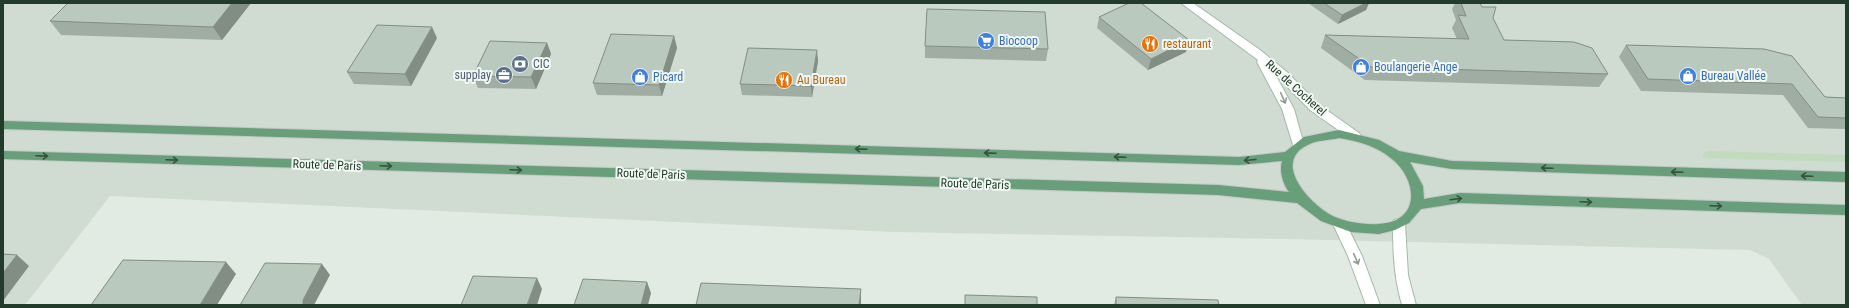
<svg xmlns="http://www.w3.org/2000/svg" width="1849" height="308" font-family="'Roboto Condensed',sans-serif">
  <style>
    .built { fill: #d0dbd1 }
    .green { fill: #c1dbbc }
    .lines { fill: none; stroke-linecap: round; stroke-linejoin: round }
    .secondary-casing { stroke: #a4b9a9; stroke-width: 2 }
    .primary-casing { stroke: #c1c8c3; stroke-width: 2 }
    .secondary { fill: #fff; fill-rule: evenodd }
    .primary { fill: #699e7a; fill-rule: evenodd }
    .wall { fill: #a0ada3 }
    .shaded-wall { fill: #828d84 }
    .building { fill: #bac9bd; stroke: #828d84 }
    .oneway { stroke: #919d94 }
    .oneway2 { stroke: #34543e }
    .labels { text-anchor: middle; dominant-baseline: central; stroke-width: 4; stroke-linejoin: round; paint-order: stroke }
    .shop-label { font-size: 12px; fill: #366cbe; stroke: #f2f8f3; text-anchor: start }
    .food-label { font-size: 12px; fill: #c56008; stroke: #f2f8f3; text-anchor: start }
    .service-label { font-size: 12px; fill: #4e5e75; stroke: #f2f8f3; text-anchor: start }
    .street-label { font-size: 12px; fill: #233b2a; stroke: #f2f8f3 }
  </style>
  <rect width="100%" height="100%" fill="#e2ebe3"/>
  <polygon class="built" points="3,3 1846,3 1846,305 1802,305 1769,259 1750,250 1286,239 895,232 110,196 25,305 3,305"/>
  <polygon class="green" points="1708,151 1846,155 1846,162 1703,158 1703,154"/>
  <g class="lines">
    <g class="secondary-casing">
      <g id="secondary">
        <polygon points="1181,3 1193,3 1260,50 1288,73 1318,104 1359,133 1361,136 1359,139 1351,139 1310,110 1275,74 1294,109 1304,145 1302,148 1294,148 1282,109 1257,62 1258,60"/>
        <polygon points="1339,219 1344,220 1362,256 1380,305 1366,305 1348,256 1333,224 1334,220"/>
        <path d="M1399,219L1404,220L1405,224L1408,275L1416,305H1402C1394,278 1393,252 1393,224L1394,220Z"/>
      </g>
    </g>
    <g class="primary-casing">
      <path id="primary" d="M3,121L1239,157L1285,152L1304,137L1339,130L1379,140L1399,151L1452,161L1846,172V182L1452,169L1410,162L1423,186L1424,199L1460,193L1846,205V215L1460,203L1421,209L1409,223L1395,230L1379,234L1351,232L1321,221L1297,203L1218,195L3,159V151L1218,185L1289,192C1283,184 1279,171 1282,161L1239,165L3,129ZM1339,138C1358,141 1377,146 1392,159C1418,180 1421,222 1379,224C1363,225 1343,222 1329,214C1306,200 1270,159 1312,143C1320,140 1330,140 1339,138Z"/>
    </g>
    <use href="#secondary" class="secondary"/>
    <use href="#primary" class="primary"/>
  </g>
  <g class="wall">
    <polygon points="68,3 251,3 222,40 61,35 50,21"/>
    <polygon points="1308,3 1369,3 1366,10 1338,24"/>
    <polygon points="1455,3 1480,3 1482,7 1493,18 1504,40 1608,74 1599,87 1365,80 1321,48 1325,35 1457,39 1452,28 1456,20 1452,9"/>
    <polygon points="1099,17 1186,52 1148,70 1097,28"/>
    <polygon points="674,36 677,48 662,96 597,95 593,83"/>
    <polygon points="437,38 411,86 354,84 347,72"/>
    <polygon points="547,43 551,54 536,89 478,88 473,76"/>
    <polygon points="1626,45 1792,56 1825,97 1846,98 1846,129 1808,128 1783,95 1641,91 1619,57"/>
    <polygon points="925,46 1048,49 1046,61 925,58"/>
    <polygon points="818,61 812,97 742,95 740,84"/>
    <polygon points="1116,297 1219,305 1221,305 1114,305"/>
  </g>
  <g class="shaded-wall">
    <polygon points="232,3 251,3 222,40 213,27"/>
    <polygon points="1366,3 1369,3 1366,10 1338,24 1342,15"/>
    <polygon points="432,27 437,38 411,86 405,74"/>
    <polygon points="674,36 677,48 662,96 659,85"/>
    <polygon points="1189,40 1186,52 1148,70 1151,59"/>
    <polygon points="547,43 551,54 536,89 531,77"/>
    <polygon points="817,50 818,61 812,97 811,86"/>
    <polygon points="17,255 29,266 3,301 3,273"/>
    <polygon points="226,262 236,274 217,305 200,305"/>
    <polygon points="322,264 330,275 314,305 303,305 303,300"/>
    <polygon points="537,278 542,289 537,305 527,305"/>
    <polygon points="647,282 651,293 648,305 641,305"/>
    <polygon points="861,289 861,305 859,305"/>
  </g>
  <g class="building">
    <polygon points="68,3 232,3 213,27 50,21"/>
    <polygon points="1129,3 1141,3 1189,40 1151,59 1099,17"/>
    <polygon points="1324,3 1366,3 1342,15"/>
    <polygon points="1461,3 1480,3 1482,7 1496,7 1493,18 1504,40 1574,42 1592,48 1608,74 1371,67 1325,35 1469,39 1458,15 1466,16"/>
    <polygon points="927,9 1045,12 1048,49 925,46"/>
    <polygon points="377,25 432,27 405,74 347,72"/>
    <polygon points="611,34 674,36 659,85 593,83"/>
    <polygon points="490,41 547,43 531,77 473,76"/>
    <polygon points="1626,45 1764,49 1792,56 1825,97 1846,98 1846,118 1818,117 1792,84 1648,79"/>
    <polygon points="748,48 817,50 811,86 740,84"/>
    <polygon points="3,254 17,255 3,273"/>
    <polygon points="123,260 226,262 200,305 91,305"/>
    <polygon points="265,263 322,264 303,300 303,305 240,305"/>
    <polygon points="473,276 537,278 527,305 461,305"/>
    <polygon points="583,279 647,282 641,305 574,305"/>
    <polygon points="701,283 861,289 859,305 696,305"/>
    <polygon points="965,295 1037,297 1037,305 965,305"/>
    <polygon points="1116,297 1218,300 1219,305 1221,305 1116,305"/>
  </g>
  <defs><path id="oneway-shaft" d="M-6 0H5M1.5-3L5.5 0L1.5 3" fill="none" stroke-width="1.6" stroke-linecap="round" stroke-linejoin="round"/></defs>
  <g class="oneway">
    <use href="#oneway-shaft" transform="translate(1283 98) rotate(66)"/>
    <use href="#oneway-shaft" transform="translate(1356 259) rotate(67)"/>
  </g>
  <g class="oneway2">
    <use href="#oneway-shaft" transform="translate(861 149) rotate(-178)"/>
    <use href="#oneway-shaft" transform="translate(990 153) rotate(-178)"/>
    <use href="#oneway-shaft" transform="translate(42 156) rotate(2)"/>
    <use href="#oneway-shaft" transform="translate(1120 157) rotate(-178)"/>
    <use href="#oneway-shaft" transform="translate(172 160) rotate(2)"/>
    <use href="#oneway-shaft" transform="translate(1250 160) rotate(175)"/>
    <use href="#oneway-shaft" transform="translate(386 166) rotate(2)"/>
    <use href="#oneway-shaft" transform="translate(1547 168) rotate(-178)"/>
    <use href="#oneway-shaft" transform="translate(516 170) rotate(2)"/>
    <use href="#oneway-shaft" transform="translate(1677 172) rotate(-178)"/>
    <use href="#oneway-shaft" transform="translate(1807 176) rotate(-178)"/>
    <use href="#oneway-shaft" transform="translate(1456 199) rotate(-7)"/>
    <use href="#oneway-shaft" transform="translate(1586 202) rotate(2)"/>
    <use href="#oneway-shaft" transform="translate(1716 206) rotate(2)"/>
  </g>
  <defs>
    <g id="supermarket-disc" transform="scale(0.9)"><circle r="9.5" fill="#3f7fe0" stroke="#f2f8f3"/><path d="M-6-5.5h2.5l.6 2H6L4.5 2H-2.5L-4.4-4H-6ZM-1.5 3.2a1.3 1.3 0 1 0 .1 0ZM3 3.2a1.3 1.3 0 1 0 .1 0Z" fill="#fff"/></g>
    <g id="restaurant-disc" transform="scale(0.9)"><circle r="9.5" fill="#e8710a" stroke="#f2f8f3"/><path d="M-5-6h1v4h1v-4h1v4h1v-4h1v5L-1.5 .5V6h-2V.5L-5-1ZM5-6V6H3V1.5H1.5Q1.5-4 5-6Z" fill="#fff"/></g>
    <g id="bank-disc" transform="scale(0.9)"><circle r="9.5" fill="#5c6f8a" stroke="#f2f8f3"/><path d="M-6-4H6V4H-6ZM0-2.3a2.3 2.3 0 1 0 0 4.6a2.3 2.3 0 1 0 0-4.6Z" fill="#fff"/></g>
    <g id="shop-disc" transform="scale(0.9)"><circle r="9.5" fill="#3f7fe0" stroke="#f2f8f3"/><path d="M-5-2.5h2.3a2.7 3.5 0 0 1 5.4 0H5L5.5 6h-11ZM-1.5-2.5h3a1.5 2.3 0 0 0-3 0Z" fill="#fff"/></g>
    <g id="office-disc" transform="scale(0.9)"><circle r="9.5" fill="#5c6f8a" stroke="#f2f8f3"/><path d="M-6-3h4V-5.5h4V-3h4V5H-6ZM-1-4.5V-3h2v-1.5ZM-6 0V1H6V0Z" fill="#fff"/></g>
  </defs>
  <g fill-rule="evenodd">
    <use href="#supermarket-disc" x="986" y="41"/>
    <use href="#restaurant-disc" x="1150" y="44"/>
    <use href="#bank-disc" x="520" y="64"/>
    <use href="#shop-disc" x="1361" y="67"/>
    <use href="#office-disc" x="504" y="75"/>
    <use href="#shop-disc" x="1688" y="76"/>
    <use href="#shop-disc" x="640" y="77"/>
    <use href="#restaurant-disc" x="784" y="80"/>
  </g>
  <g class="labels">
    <g class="shop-label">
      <text x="999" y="41">Biocoop</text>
      <text x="1374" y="67">Boulangerie Ange</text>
      <text x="1701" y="76">Bureau Vallée</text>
      <text x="653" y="77">Picard</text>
    </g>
    <g class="food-label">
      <text x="1163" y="44">restaurant</text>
      <text x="797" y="80">Au Bureau</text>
    </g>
    <g class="service-label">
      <text x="533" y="64">CIC</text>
      <text x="491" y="75" text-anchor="end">supplay</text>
    </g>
    <g class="street-label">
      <text transform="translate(1296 88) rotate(42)">Rue de Cocherel</text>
      <text transform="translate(327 165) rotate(2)">Route de Paris</text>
      <text transform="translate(651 174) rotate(2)">Route de Paris</text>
      <text transform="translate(975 184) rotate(2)">Route de Paris</text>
    </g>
  </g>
  <rect width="1849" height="308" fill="none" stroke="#233b2a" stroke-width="8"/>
</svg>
